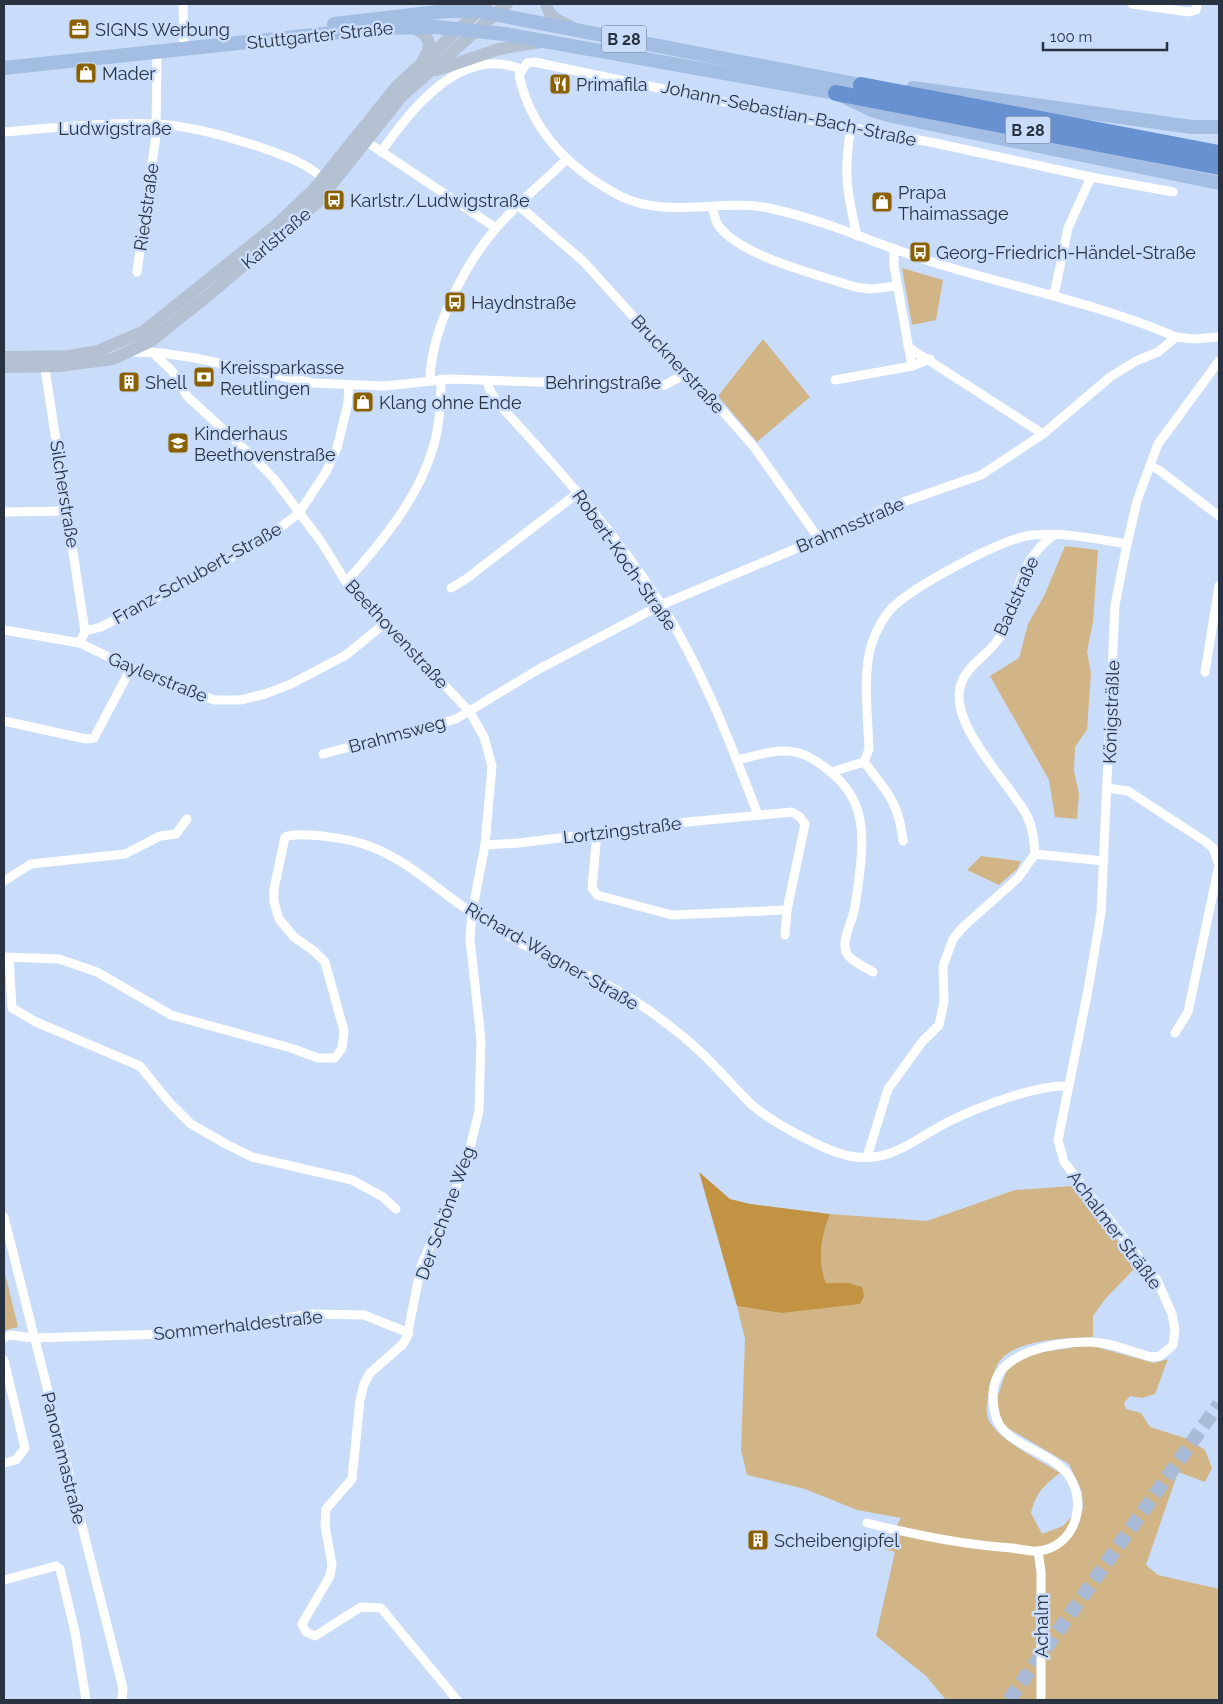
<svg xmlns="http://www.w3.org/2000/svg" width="1223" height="1704" font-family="Raleway,sans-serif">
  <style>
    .green { fill: #d1b587 }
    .forest { fill: #c19342 }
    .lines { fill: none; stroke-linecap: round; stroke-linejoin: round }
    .primary-tunnel { stroke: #a9bbd6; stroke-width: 14; stroke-dasharray: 14 7; stroke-linecap: butt }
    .street { stroke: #fff; stroke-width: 9 }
    .secondary { stroke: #b4c1d2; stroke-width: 12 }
    .primary { stroke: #a4bde3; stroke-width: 14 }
    .highway { stroke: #6791d1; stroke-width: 16 }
    .labels { text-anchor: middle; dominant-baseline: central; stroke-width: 5; stroke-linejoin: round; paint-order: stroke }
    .shield { fill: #c9ddfb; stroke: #596579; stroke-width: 1 }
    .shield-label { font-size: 16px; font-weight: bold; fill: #293241 }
    .poi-label { font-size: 18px; fill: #293241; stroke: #c9ddfb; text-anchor: start }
    .street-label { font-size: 18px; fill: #293241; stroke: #c9ddfb }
  </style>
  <rect width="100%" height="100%" fill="#c9ddfb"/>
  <g class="green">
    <polygon points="902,268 943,280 936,320 912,325"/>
    <polygon points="763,339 810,397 757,442 718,396"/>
    <polygon points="1065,546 1098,550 1093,622 1087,651 1091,674 1087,730 1075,747 1074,771 1079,794 1077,819 1055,817 1049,780 990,676 1019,658 1028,624 1045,594"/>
    <polygon points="981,856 1021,861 1017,869 999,885 967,870"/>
    <path d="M1072,1186L1138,1265L1106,1298L1093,1316V1337C1067,1338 1015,1339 999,1362C994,1370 991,1382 989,1391C987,1402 984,1415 991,1424C1005,1444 1040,1460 1060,1473C1044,1485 1036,1493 1031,1513L1042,1534L1063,1526L1073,1515L1080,1519L1083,1507L1082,1492L1069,1464L1001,1424L997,1411V1398L1007,1369L1018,1360L1036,1353L1089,1345L1154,1363L1168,1359L1155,1394L1142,1398L1130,1396L1124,1403L1126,1409L1141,1413L1150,1427L1188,1439L1205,1450L1212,1468L1205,1482L1178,1472L1146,1565L1158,1575L1219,1589V1700H946L926,1676L876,1636L895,1552L884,1549L901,1518L857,1510L805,1489L747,1475L741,1450L745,1339L737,1306L781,1313L847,1283H826C817,1257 821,1240 830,1214L927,1221L1015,1190Z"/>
    <polygon points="4,1269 18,1327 6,1330 4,1333"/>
  </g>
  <path class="forest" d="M699,1172L730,1199L750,1204L830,1214C821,1238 817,1259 826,1283H847L862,1287L864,1296L860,1304L781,1313L737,1306Z"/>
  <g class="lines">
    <polyline class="primary-tunnel" points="1009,1700 1219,1404"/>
    <g class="street">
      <polyline points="183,4 184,42"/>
      <polyline points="1132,4 1189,12 1196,10 1197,4"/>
      <path d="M851,128C843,171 847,193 857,236"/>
      <path d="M4,132C54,128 105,122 156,124C192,126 229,137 263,148C286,156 310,164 326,182"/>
      <polyline points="361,138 496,228"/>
      <path d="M381,152C411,109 461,45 521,69"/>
      <path d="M1173,192L1091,177L935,143L811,120L534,62L527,63L519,75C531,131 571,170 620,196C668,220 723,197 773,209C832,222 887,249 945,266C1022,289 1102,305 1176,337L1194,339L1219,337"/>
      <polyline points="518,205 584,262 685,374 721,409 754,447 819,539"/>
      <path d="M712,207C714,212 715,221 718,225C739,256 819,275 855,287L870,289L897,286"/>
      <polyline points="894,250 894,266 912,366"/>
      <polyline points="137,272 156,135 157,52"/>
      <polyline points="1054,295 1068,228 1091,177"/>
      <polyline points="908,347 1043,434"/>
      <polyline points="131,352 162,353 195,358 314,383 385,386 451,379 647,386 665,385 685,374"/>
      <polyline points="152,352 172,371 187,396 253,457 275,480 322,543 346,582 470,712 484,737 492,766 485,845 472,913 470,939 481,1040 479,1111 466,1164 421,1266 407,1337 403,1344 370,1373 364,1384 360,1400 352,1479 326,1509 325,1525 332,1565 330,1576 302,1624 306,1632 315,1636 361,1607 381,1608 457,1700"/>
      <polyline points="44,362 85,631"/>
      <path d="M430,380C431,330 464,265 497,227C518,203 543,182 566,160"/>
      <path d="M487,380L489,388L496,401C556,466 613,530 661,604C703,670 730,742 758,815"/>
      <polyline points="835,380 912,366 930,359"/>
      <polyline points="1150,466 1159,470 1219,516"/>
      <polyline points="4,512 68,511"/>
      <path d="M346,582C380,544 417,500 432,451C440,428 441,403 441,379"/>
      <polyline points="451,588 466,579 579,492"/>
      <polyline points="4,630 80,643 131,668 214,700 240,700 265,694 291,684 346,655 385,623"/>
      <polyline points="80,643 85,631 101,627 192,579 271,535 299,513 326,472 337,448 348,403 349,385"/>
      <polyline points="1205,672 1219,586"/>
      <polyline points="4,721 86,739 94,738 131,668"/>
      <polyline points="323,754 456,719 539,669 661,605 819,539 886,508 981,475 1043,434 1110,377 1136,361 1158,352 1176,337"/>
      <path d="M737,760C781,749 799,742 835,776C864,802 864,834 860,870C858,885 857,900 853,915C850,925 842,941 846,952C849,960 865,967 873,972"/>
      <path d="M864,762C887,792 899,802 903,841"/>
      <path d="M831,772L864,762L869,749C868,717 862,673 872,643C876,630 885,614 895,605C919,584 1002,538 1033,535C1064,532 1096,539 1127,544"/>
      <polyline points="1108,788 1128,791 1206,842 1213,848 1219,865 1188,1012 1175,1033"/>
      <polyline points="597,832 592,888 597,895 672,915 787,910"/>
      <polyline points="485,845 519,843 687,822 792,812 800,817 805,824 787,910 785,935"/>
      <polyline points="1035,854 1104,861"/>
      <polyline points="4,881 31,864 125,854 160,836 176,834 187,819"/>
      <path d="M4,957L59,959L97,972L171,1015L291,1048L318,1058H335L342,1048L344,1031L325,962L314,951L294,937L279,919L274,902V889L285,837C302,831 352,839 369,846C410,861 439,892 474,914C496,929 520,944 544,955C570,968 600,979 625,995C642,1005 660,1018 676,1031C703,1051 726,1079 750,1103C769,1121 823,1150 849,1156C891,1164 914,1139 948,1122C978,1107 1035,1085 1067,1086"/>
      <polyline points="9,958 12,1008 36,1022 140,1066 169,1102 191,1124 226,1144 252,1157 352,1180 383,1197 396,1209"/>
      <path d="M867,1157L888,1089L922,1042L939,1025L944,1002L943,966L953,939L963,927L1018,878L1035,854C1034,840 1033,827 1026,814C1008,781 947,723 961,684C968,663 991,654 1001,635C1015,609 1017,573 1037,551C1041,545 1048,540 1054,535"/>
      <polyline points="4,1217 123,1688 122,1700"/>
      <polyline points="4,1338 10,1335 33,1338 166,1334 216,1330 309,1314 364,1315 409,1333"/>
      <polyline points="4,1360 25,1448 16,1460 4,1463"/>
      <path d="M867,1523C915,1535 963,1545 1012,1548C1020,1549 1031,1552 1039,1551C1073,1546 1086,1509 1072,1481C1058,1453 1014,1449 999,1424C994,1415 993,1404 993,1394C994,1351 1056,1342 1090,1342C1110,1342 1132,1352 1152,1357L1160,1356L1173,1345L1175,1330L1172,1314L1157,1280L1064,1162L1058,1140L1088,990L1101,913L1115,605L1127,544L1137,501L1158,444L1219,361"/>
      <polyline points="1038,1551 1041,1572 1041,1700"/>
      <polyline points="4,1580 56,1566 60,1569 75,1632 86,1700"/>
    </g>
    <g class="secondary">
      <path d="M546,4C549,17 558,21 570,26"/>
      <path d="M411,27C426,33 435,42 424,58"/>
      <polyline points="437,70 499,49 541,42"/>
      <polyline points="4,357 69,356 98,351 144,331 275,226 314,189 396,87 486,4"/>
      <polyline points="4,367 59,366 113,359 151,341 210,294 317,203 402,96 507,4"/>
    </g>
    <g class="primary">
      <polyline points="334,24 447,11 478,11 861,85 872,86"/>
      <polyline points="4,68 379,28 436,27 505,34 836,93 872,110 892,116 1219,183"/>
      <polyline points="913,88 1192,127 1219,127"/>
    </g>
    <g class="highway">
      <polyline points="861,85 1219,153"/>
      <polyline points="836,93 1219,167"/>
    </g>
  </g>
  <defs>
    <g id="office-square" transform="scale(1.125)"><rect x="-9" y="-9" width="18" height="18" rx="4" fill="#8a6000" stroke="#c9ddfb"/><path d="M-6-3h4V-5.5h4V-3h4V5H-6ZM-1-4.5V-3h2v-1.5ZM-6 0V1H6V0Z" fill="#fff"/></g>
    <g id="shop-square" transform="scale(1.125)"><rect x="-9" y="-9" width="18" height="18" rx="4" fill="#8a6000" stroke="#c9ddfb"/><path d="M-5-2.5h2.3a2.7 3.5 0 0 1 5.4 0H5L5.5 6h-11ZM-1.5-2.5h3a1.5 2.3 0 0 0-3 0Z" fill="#fff"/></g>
    <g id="restaurant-square" transform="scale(1.125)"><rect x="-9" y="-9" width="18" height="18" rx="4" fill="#8a6000" stroke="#c9ddfb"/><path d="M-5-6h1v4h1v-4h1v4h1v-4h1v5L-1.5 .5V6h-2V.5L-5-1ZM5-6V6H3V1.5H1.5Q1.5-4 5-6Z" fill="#fff"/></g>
    <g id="bus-square" transform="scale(1.125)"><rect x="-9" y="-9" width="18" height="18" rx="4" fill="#8a6000" stroke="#c9ddfb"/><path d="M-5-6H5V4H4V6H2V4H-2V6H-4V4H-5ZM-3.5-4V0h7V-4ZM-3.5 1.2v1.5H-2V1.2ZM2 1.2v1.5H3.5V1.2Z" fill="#fff"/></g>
    <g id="bank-square" transform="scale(1.125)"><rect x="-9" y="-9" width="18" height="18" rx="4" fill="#8a6000" stroke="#c9ddfb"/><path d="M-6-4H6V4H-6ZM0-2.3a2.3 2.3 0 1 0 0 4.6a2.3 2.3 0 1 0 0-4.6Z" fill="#fff"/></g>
    <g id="building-square" transform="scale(1.125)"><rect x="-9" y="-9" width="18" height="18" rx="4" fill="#8a6000" stroke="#c9ddfb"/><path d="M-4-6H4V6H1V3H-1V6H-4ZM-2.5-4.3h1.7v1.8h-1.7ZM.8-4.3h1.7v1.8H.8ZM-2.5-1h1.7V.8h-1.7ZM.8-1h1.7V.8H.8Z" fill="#fff"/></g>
    <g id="school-square" transform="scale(1.125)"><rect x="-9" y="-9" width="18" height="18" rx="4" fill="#8a6000" stroke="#c9ddfb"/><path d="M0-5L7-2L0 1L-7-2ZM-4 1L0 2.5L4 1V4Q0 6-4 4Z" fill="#fff"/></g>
  </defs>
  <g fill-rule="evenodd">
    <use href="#office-square" x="79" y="29"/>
    <use href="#shop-square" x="86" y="73"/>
    <use href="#restaurant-square" x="560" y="84"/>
    <use href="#bus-square" x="334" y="200"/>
    <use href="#shop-square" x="882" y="202"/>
    <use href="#bus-square" x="920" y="252"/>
    <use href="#bus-square" x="455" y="302"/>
    <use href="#bank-square" x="204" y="377"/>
    <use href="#building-square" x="129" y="382"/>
    <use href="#shop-square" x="363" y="402"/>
    <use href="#school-square" x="178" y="443"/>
    <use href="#building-square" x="758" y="1540"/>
  </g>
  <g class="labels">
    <g class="shield">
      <rect x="601.5" y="25.5" width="45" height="27" rx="4"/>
      <rect x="1005.5" y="116.5" width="45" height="27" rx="4"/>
    </g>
    <g class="shield-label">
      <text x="624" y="39">B 28</text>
      <text x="1028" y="130">B 28</text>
    </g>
    <g class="poi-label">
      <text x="95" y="29">SIGNS Werbung</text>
      <text x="102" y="73">Mader</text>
      <text x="576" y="84">Primafila</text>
      <text x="898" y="192">Prapa<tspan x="898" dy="21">Thaimassage</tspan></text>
      <text x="350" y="200">Karlstr./Ludwigstraße</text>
      <text x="936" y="252">Georg-Friedrich-Händel-Straße</text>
      <text x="471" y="302">Haydnstraße</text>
      <text x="220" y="367">Kreissparkasse<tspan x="220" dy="21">Reutlingen</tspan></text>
      <text x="145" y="382">Shell</text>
      <text x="379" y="402">Klang ohne Ende</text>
      <text x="194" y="433">Kinderhaus<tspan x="194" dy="21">Beethovenstraße</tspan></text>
      <text x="774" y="1540">Scheibengipfel</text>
    </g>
    <g class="street-label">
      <text transform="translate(320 35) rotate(-6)">Stuttgarter Straße</text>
      <text transform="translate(789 113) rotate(12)">Johann-Sebastian-Bach-Straße</text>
      <text x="115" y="128">Ludwigstraße</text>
      <text transform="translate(146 207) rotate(-82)">Riedstraße</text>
      <text transform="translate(276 238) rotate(-40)">Karlstraße</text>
      <text transform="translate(678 364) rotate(47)">Brucknerstraße</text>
      <text x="603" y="382">Behringstraße</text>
      <text transform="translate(65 494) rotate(81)">Silcherstraße</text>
      <text transform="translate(850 525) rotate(-23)">Brahmsstraße</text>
      <text transform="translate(625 560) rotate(55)">Robert-Koch-Straße</text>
      <text transform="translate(197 573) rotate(-29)">Franz-Schubert-Straße</text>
      <text transform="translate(1016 596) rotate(-66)">Badstraße</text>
      <text transform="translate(397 634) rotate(47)">Beethovenstraße</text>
      <text transform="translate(158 677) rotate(22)">Gaylerstraße</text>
      <text transform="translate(1111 712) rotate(-88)">Königsträßle</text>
      <text transform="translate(397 734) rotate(-15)">Brahmsweg</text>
      <text transform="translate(622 830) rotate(-7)">Lortzingstraße</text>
      <text transform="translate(552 956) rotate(30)">Richard-Wagner-Straße</text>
      <text transform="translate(445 1213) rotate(-70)">Der Schöne Weg</text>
      <text transform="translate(1115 1230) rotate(53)">Achalmer Sträßle</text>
      <text transform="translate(238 1325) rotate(-6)">Sommerhaldestraße</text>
      <text transform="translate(64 1458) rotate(76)">Panoramastraße</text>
      <text transform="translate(1041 1626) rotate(-90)">Achalm</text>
    </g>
  </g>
  <rect width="1223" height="1704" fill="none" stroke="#293241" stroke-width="10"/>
  <path d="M1043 42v8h124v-8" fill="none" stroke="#293241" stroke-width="2.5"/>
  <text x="1050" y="42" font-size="15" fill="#293241" stroke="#c9ddfb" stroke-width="4" paint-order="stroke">100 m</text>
</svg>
